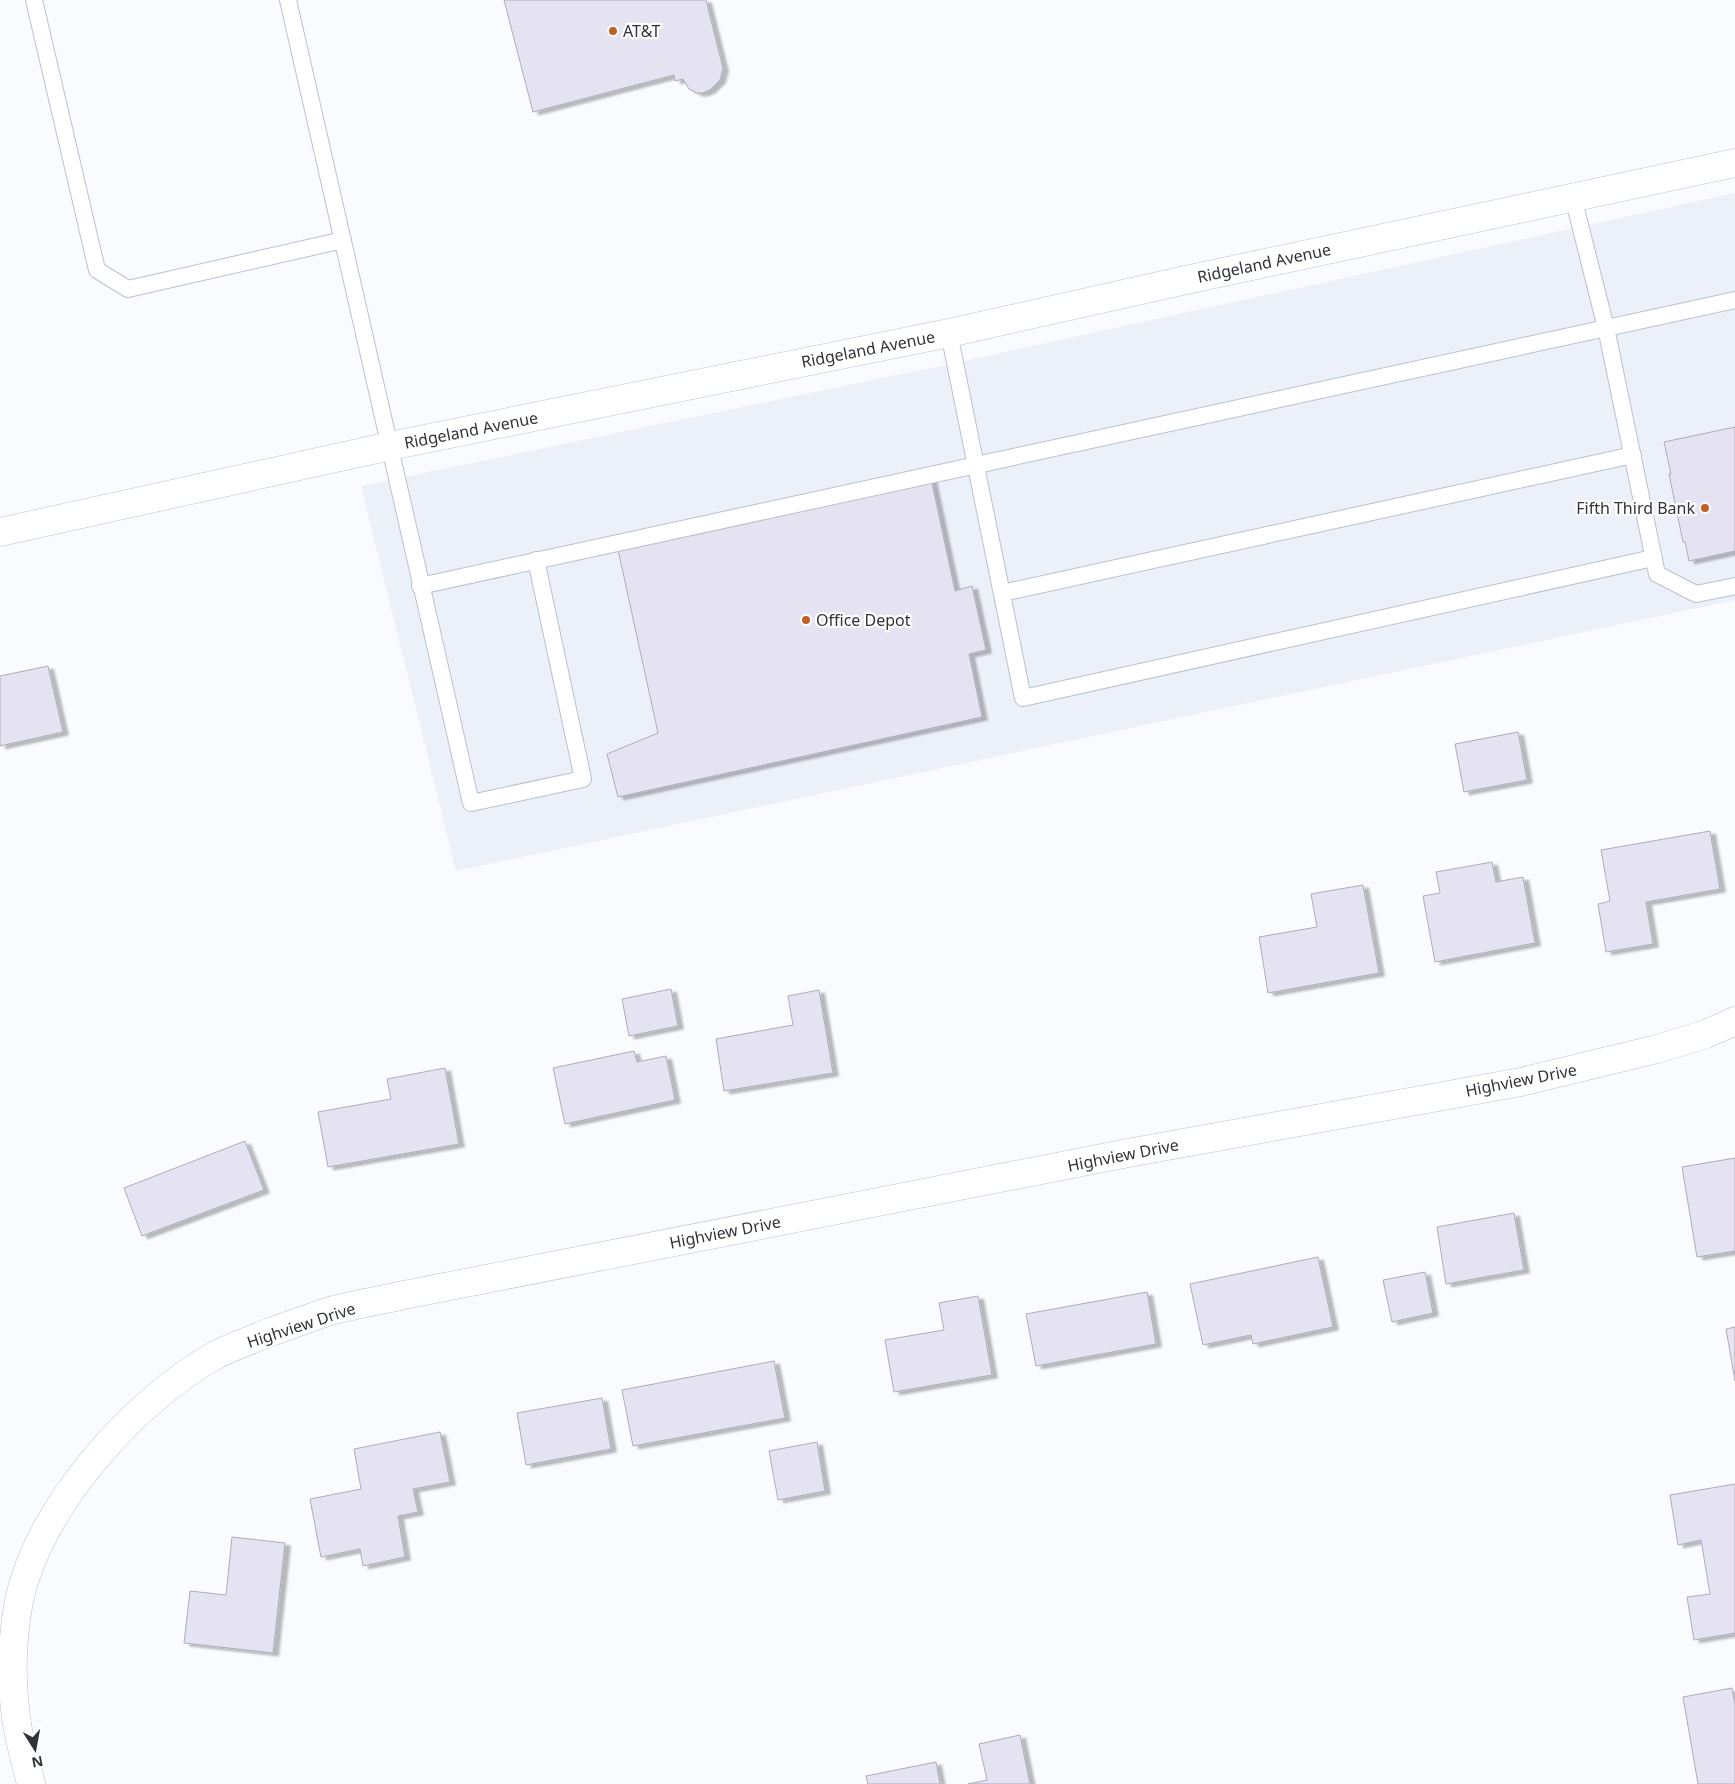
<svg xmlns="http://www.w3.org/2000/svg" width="1735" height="1784" font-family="'Noto Sans',sans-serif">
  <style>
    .built { fill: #ecf0f9 }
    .building { fill: #e5e2f2; stroke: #aeabbb; filter: url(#shadow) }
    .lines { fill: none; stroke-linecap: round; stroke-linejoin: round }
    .lane-casing { stroke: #bac1cf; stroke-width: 18 }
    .street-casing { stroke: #bac1cf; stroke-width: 29 }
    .lane { stroke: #fff; stroke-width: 16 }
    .street { stroke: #fff; stroke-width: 28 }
    .poi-dot { fill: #c25f24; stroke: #fff; stroke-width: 2 }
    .labels { text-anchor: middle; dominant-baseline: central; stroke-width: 4.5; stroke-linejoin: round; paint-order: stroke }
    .poi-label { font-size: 16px; fill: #313339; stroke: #fff; text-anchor: start }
    .street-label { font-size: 16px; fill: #313339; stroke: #fff }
  </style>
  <defs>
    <filter id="shadow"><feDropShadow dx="5.5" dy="3" stdDeviation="1" flood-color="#0004"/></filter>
  </defs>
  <rect width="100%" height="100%" fill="#fafbfe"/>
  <polygon class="built" points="1735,193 1735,600 456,871 361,486 950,364"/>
  <g class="building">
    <polygon points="504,0 706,0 723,68 720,80 710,90 702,93 697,93 689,89 683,79 675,81 674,75 533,112"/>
    <polygon points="1735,427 1735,551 1689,561 1685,542 1683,542 1669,474 1671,474 1664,442"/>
    <polygon points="931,478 955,591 972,586 986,650 969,654 982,717 618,797 607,754 658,733 617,545"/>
    <polygon points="48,666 63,732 0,746 0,676"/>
    <polygon points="1518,732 1527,780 1464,792 1455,744"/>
    <polygon points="1710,831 1720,889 1646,902 1653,944 1606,952 1598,904 1610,901 1601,850"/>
    <polygon points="1492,862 1496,882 1523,877 1535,943 1435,962 1423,896 1440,893 1436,872"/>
    <polygon points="1363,885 1379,973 1268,993 1259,937 1317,927 1311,894"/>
    <polygon points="671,989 678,1026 629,1036 622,999"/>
    <polygon points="819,990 833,1073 724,1091 716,1039 793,1025 788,996"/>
    <polygon points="634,1051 637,1062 666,1056 675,1100 565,1124 553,1068"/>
    <polygon points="445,1068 459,1144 328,1167 318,1112 391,1099 387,1079"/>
    <polygon points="245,1141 264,1190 142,1236 124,1188"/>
    <polygon points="1735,1158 1735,1251 1697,1257 1682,1167"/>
    <polygon points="1514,1213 1524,1270 1446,1284 1437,1227"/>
    <polygon points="1318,1257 1333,1327 1253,1344 1251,1335 1203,1345 1190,1284"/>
    <polygon points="1425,1272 1433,1313 1392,1322 1383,1280"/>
    <polygon points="1147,1292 1156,1344 1036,1366 1026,1314"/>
    <polygon points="978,1296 992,1375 894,1392 885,1340 944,1330 939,1303"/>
    <polygon points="1735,1327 1735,1381 1726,1329"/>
    <polygon points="774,1361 785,1418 633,1446 622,1390"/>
    <polygon points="602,1398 611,1449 526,1465 517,1413"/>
    <polygon points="440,1432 450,1482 413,1489 418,1512 398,1516 405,1557 363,1566 360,1549 321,1557 310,1499 361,1489 354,1449"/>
    <polygon points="817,1442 825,1491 778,1500 769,1451"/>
    <polygon points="1735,1484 1735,1633 1694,1640 1687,1597 1710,1594 1701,1540 1678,1545 1670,1495"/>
    <polygon points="232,1537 285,1543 273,1653 184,1643 190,1591 226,1595"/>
    <polygon points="1732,1688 1735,1704 1735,1784 1698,1784 1683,1697"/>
    <polygon points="1020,1735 1030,1784 968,1784 987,1780 979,1744"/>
    <polygon points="936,1762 940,1784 868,1784 866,1776"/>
  </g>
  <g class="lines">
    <g class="lane-casing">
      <g id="lane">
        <polyline points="34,0 97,270 128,289 343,240"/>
        <polyline points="288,0 471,803 583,779 536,560"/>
        <polyline points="1573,197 1606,328 1657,574 1696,594 1735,586"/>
        <polyline points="949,333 1023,698 1653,558"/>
        <polyline points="420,586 1735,300"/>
        <polyline points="1002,593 1633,455"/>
      </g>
    </g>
    <g class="street-casing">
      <g id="street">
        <polyline points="0,532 390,446 949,333 1186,280 1735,163"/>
        <path d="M31,1784C26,1762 19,1740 16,1718C11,1680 12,1638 19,1601C38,1508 133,1402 214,1356C233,1346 254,1339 273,1331C291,1325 309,1318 327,1312C352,1305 378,1301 404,1295L1128,1153L1521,1082L1657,1049L1706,1034L1735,1021"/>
      </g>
    </g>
    <use href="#lane" class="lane"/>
    <use href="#street" class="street"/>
  </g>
  <g class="poi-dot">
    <circle cx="613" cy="31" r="5"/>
    <circle cx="1705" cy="508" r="5"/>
    <circle cx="806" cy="620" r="5"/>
  </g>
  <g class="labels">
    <g class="poi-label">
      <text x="623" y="31">AT&amp;T</text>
      <text x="1695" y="508" text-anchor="end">Fifth Third Bank</text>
      <text x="816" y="620">Office Depot</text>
    </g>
    <g class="street-label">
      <text transform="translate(1264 263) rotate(-12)">Ridgeland Avenue</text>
      <text transform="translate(868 349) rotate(-11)">Ridgeland Avenue</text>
      <text transform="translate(471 430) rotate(-11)">Ridgeland Avenue</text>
      <text transform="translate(1521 1080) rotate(-11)">Highview Drive</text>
      <text transform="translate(1123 1155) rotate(-11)">Highview Drive</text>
      <text transform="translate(725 1232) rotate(-11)">Highview Drive</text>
      <text transform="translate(301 1325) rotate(-18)">Highview Drive</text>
    </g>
  </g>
  <g transform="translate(35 1749) rotate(169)" stroke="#ffffff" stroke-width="4" paint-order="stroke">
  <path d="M0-4L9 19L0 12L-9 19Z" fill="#313339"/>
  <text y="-8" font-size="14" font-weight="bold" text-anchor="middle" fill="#313339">N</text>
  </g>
</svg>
